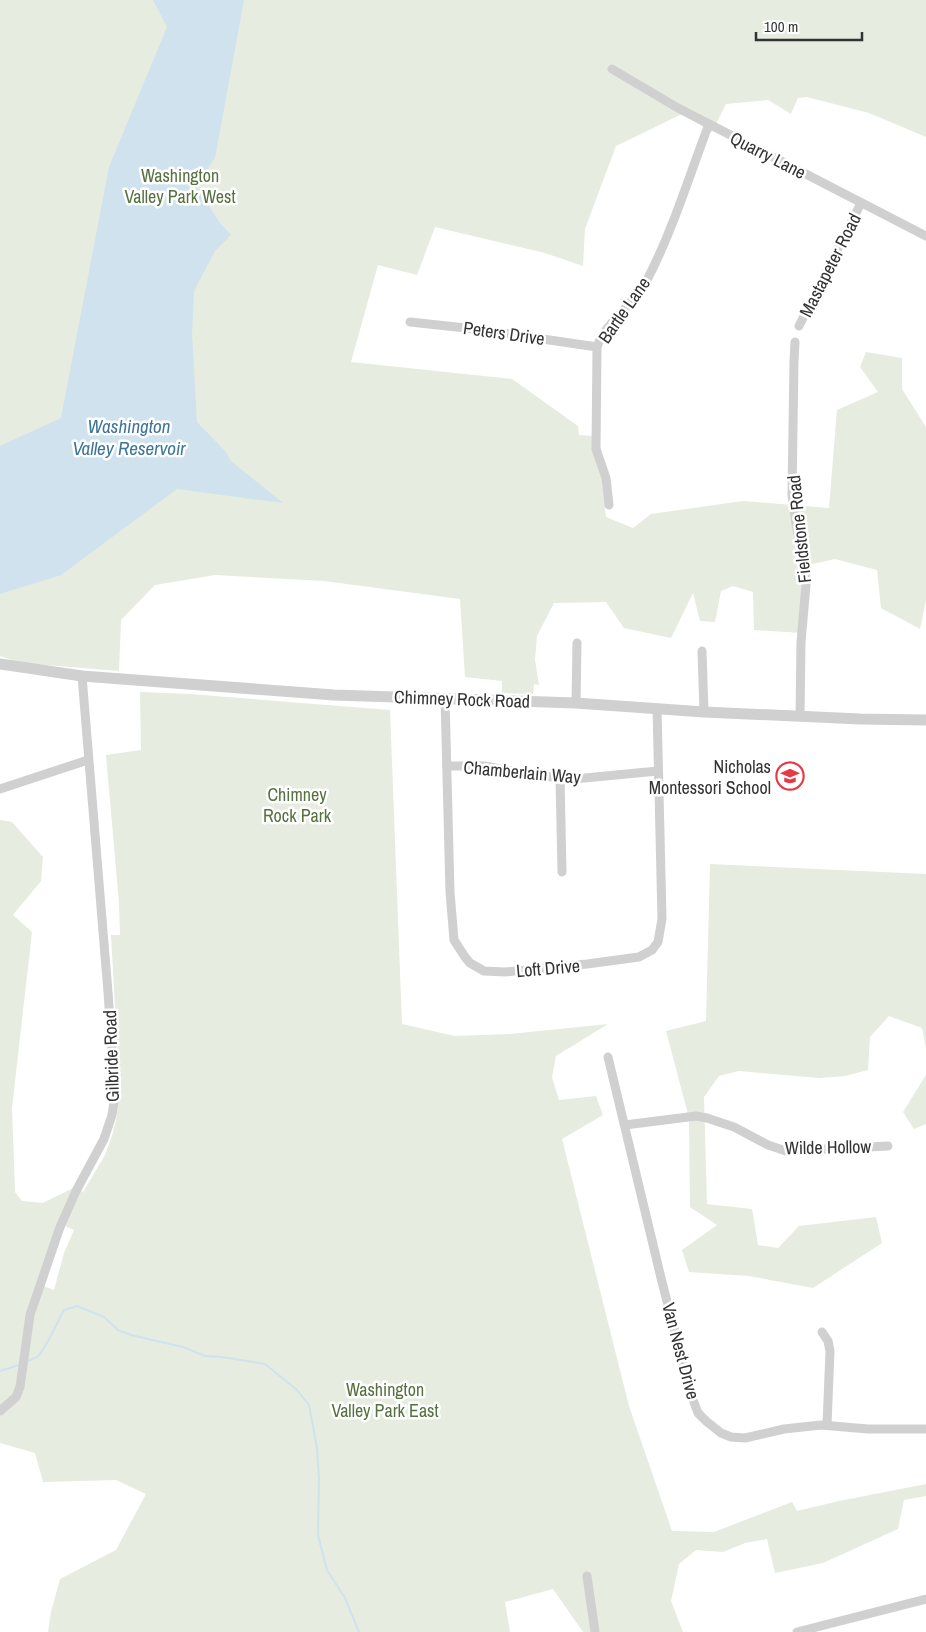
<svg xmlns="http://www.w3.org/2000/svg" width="926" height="1632" font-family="'Archivo Narrow',sans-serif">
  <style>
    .green { fill: #e6ecdf; fill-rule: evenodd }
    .water { fill: #cfe2ee }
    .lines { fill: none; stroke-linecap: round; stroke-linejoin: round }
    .stream { stroke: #cfe2ee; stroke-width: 2 }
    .minor { stroke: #d0d0d0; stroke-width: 9 }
    .tertiary { stroke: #d0d0d0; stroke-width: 11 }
    .labels { text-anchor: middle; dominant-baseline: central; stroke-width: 5; stroke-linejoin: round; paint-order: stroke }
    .street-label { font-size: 18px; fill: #333; stroke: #fff }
    .park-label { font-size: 18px; fill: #56703f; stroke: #fff }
    .poi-label { font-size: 18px; fill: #333; stroke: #fff; text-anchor: end }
    .water-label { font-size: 19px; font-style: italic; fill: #3f7597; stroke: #fff }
  </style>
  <rect width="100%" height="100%" fill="#fff"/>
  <g class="green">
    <polygon points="0,0 926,0 926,137 869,113 807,97 798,98 791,114 768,100 726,104 712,132 682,114 616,146 585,229 583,266 545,253 435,227 417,275 378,265 351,362 512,379 578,426 579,435 593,436 601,474 606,517 633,528 651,514 743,501 829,508 837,410 878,392 860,367 866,352 902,358 902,389 926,427 926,600 920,629 881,608 877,570 835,559 812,564 802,633 754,630 753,592 733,586 721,591 715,622 700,621 693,593 671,638 624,628 606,602 554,603 537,636 535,660 539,685 534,684 533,694 502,693 502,681 465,677 460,599 324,581 215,575 155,585 121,620 119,671 21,663 0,656"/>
    <path d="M140,692L189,694L390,710L402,1024L455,1036L510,1034L608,1024L556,1056L552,1077L559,1100L596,1096L603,1115L562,1139L629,1406L672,1531L714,1532L792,1502L797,1511L839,1501L926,1484V1496L904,1500L898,1529L823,1563L775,1573L767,1539L745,1543L723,1552L696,1550L679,1564L671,1601L683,1632H583L553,1589L505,1602L510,1632H48L51,1612L60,1579L116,1550L146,1494L116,1480L43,1482L35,1453L0,1443V820L12,822L43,857L41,881L13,915L32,932L12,1108L15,1192L22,1201L43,1203L75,1187L83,1192L105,1155L112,1136L117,1116L119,1079L111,935H120L119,903L106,755L141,750ZM65,1226L74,1230L64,1253L54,1290L43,1286Z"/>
    <polygon points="710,864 926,874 926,1048 922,1028 889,1016 870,1037 868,1070 845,1076 819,1078 739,1071 719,1076 704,1097 707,1204 752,1209 758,1245 778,1248 799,1226 876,1217 882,1243 813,1288 749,1276 689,1272 682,1250 717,1225 690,1207 689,1118 666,1031 706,1021"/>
    <polygon points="926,1075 926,1124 914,1129 903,1112"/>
  </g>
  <polygon class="water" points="153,0 244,0 215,158 197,184 197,188 220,223 231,235 215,251 194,291 192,334 197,422 226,452 231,461 283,503 177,489 61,575 0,594 0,446 61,418 109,167 167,27"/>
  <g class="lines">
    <g class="stream">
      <path d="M26,1362C29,1360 34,1359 37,1357C45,1351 58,1320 64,1310L77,1306L104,1317L118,1330L131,1335L183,1347L205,1356L222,1357L265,1364L297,1390L309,1405L317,1448L319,1478L318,1535L327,1570L345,1598L359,1632"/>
      <polyline points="0,1371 19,1365"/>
    </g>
    <g class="minor">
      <polyline points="612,69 678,108 926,236"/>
      <polyline points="410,322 475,329 597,347"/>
      <polyline points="799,326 861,203"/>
      <polyline points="795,342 794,361 792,495 796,524 803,557 806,585 801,642 800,716"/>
      <path d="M609,505L606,478L596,449L597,347C606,321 635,304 647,280C673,230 689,176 709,124"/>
      <polyline points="702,651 704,712"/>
      <polyline points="445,698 450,892 454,940 465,957 470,963 484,971 505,972 587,964 639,957 652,950 658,942 662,919 657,708"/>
      <polyline points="576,703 577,643"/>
      <polyline points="447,766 485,766 532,775 574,779 658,771"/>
      <polyline points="560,777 562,872"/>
      <polyline points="0,789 88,760"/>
      <polyline points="608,1057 662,1282 692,1397 698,1413 706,1421 721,1433 731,1437 745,1438 784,1429 821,1425 868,1429 926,1429"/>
      <polyline points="625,1125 696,1116 707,1118 734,1127 768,1145 786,1151 888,1146"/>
      <polyline points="822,1332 828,1341 830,1351 827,1425"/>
      <polyline points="0,1411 16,1397 20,1387 30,1315 60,1227 76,1191 104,1139 112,1115 115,1095 108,992 82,676"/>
      <polyline points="587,1576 595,1632"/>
      <polyline points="797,1632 926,1599"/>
    </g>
    <polyline class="tertiary" points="0,664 82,676 334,695 576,703 704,712 860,719 926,720"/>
  </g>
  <defs>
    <g id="school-ring" transform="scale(1.4375)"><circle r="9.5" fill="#fff" stroke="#e63946" stroke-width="1.5"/><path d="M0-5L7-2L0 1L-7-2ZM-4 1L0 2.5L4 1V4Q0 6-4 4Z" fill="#e63946"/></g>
  </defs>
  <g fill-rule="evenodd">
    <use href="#school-ring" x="790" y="776"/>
  </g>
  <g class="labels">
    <g class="street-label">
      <text transform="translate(768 155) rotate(27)">Quarry Lane</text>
      <text transform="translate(830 265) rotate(-63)">Mastapeter Road</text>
      <text transform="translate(624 310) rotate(-55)">Bartle Lane</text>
      <text transform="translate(504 333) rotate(8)">Peters Drive</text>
      <text transform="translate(799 529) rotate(-96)">Fieldstone Road</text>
      <text transform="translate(462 699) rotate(2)">Chimney Rock Road</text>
      <text transform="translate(522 772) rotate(5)">Chamberlain Way</text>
      <text transform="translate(548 968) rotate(-5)">Loft Drive</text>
      <text transform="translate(111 1056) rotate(-92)">Gilbride Road</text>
      <text transform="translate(828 1147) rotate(-1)">Wilde Hollow</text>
      <text transform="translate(681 1351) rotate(75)">Van Nest Drive</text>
    </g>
    <g class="park-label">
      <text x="180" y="175">Washington<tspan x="180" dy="21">Valley Park West</tspan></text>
      <text x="297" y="794">Chimney<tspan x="297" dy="21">Rock Park</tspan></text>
      <text x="385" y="1389">Washington<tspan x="385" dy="21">Valley Park East</tspan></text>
    </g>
    <g class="poi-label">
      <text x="771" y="766">Nicholas<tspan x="771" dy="21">Montessori School</tspan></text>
    </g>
    <g class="water-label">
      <text x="129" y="426">Washington<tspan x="129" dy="22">Valley Reservoir</tspan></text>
    </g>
  </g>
  <path d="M756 32v8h106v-8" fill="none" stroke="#333333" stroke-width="2.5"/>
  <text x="764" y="32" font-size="15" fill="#333333" stroke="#ffffff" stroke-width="4" paint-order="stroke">100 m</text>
</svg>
